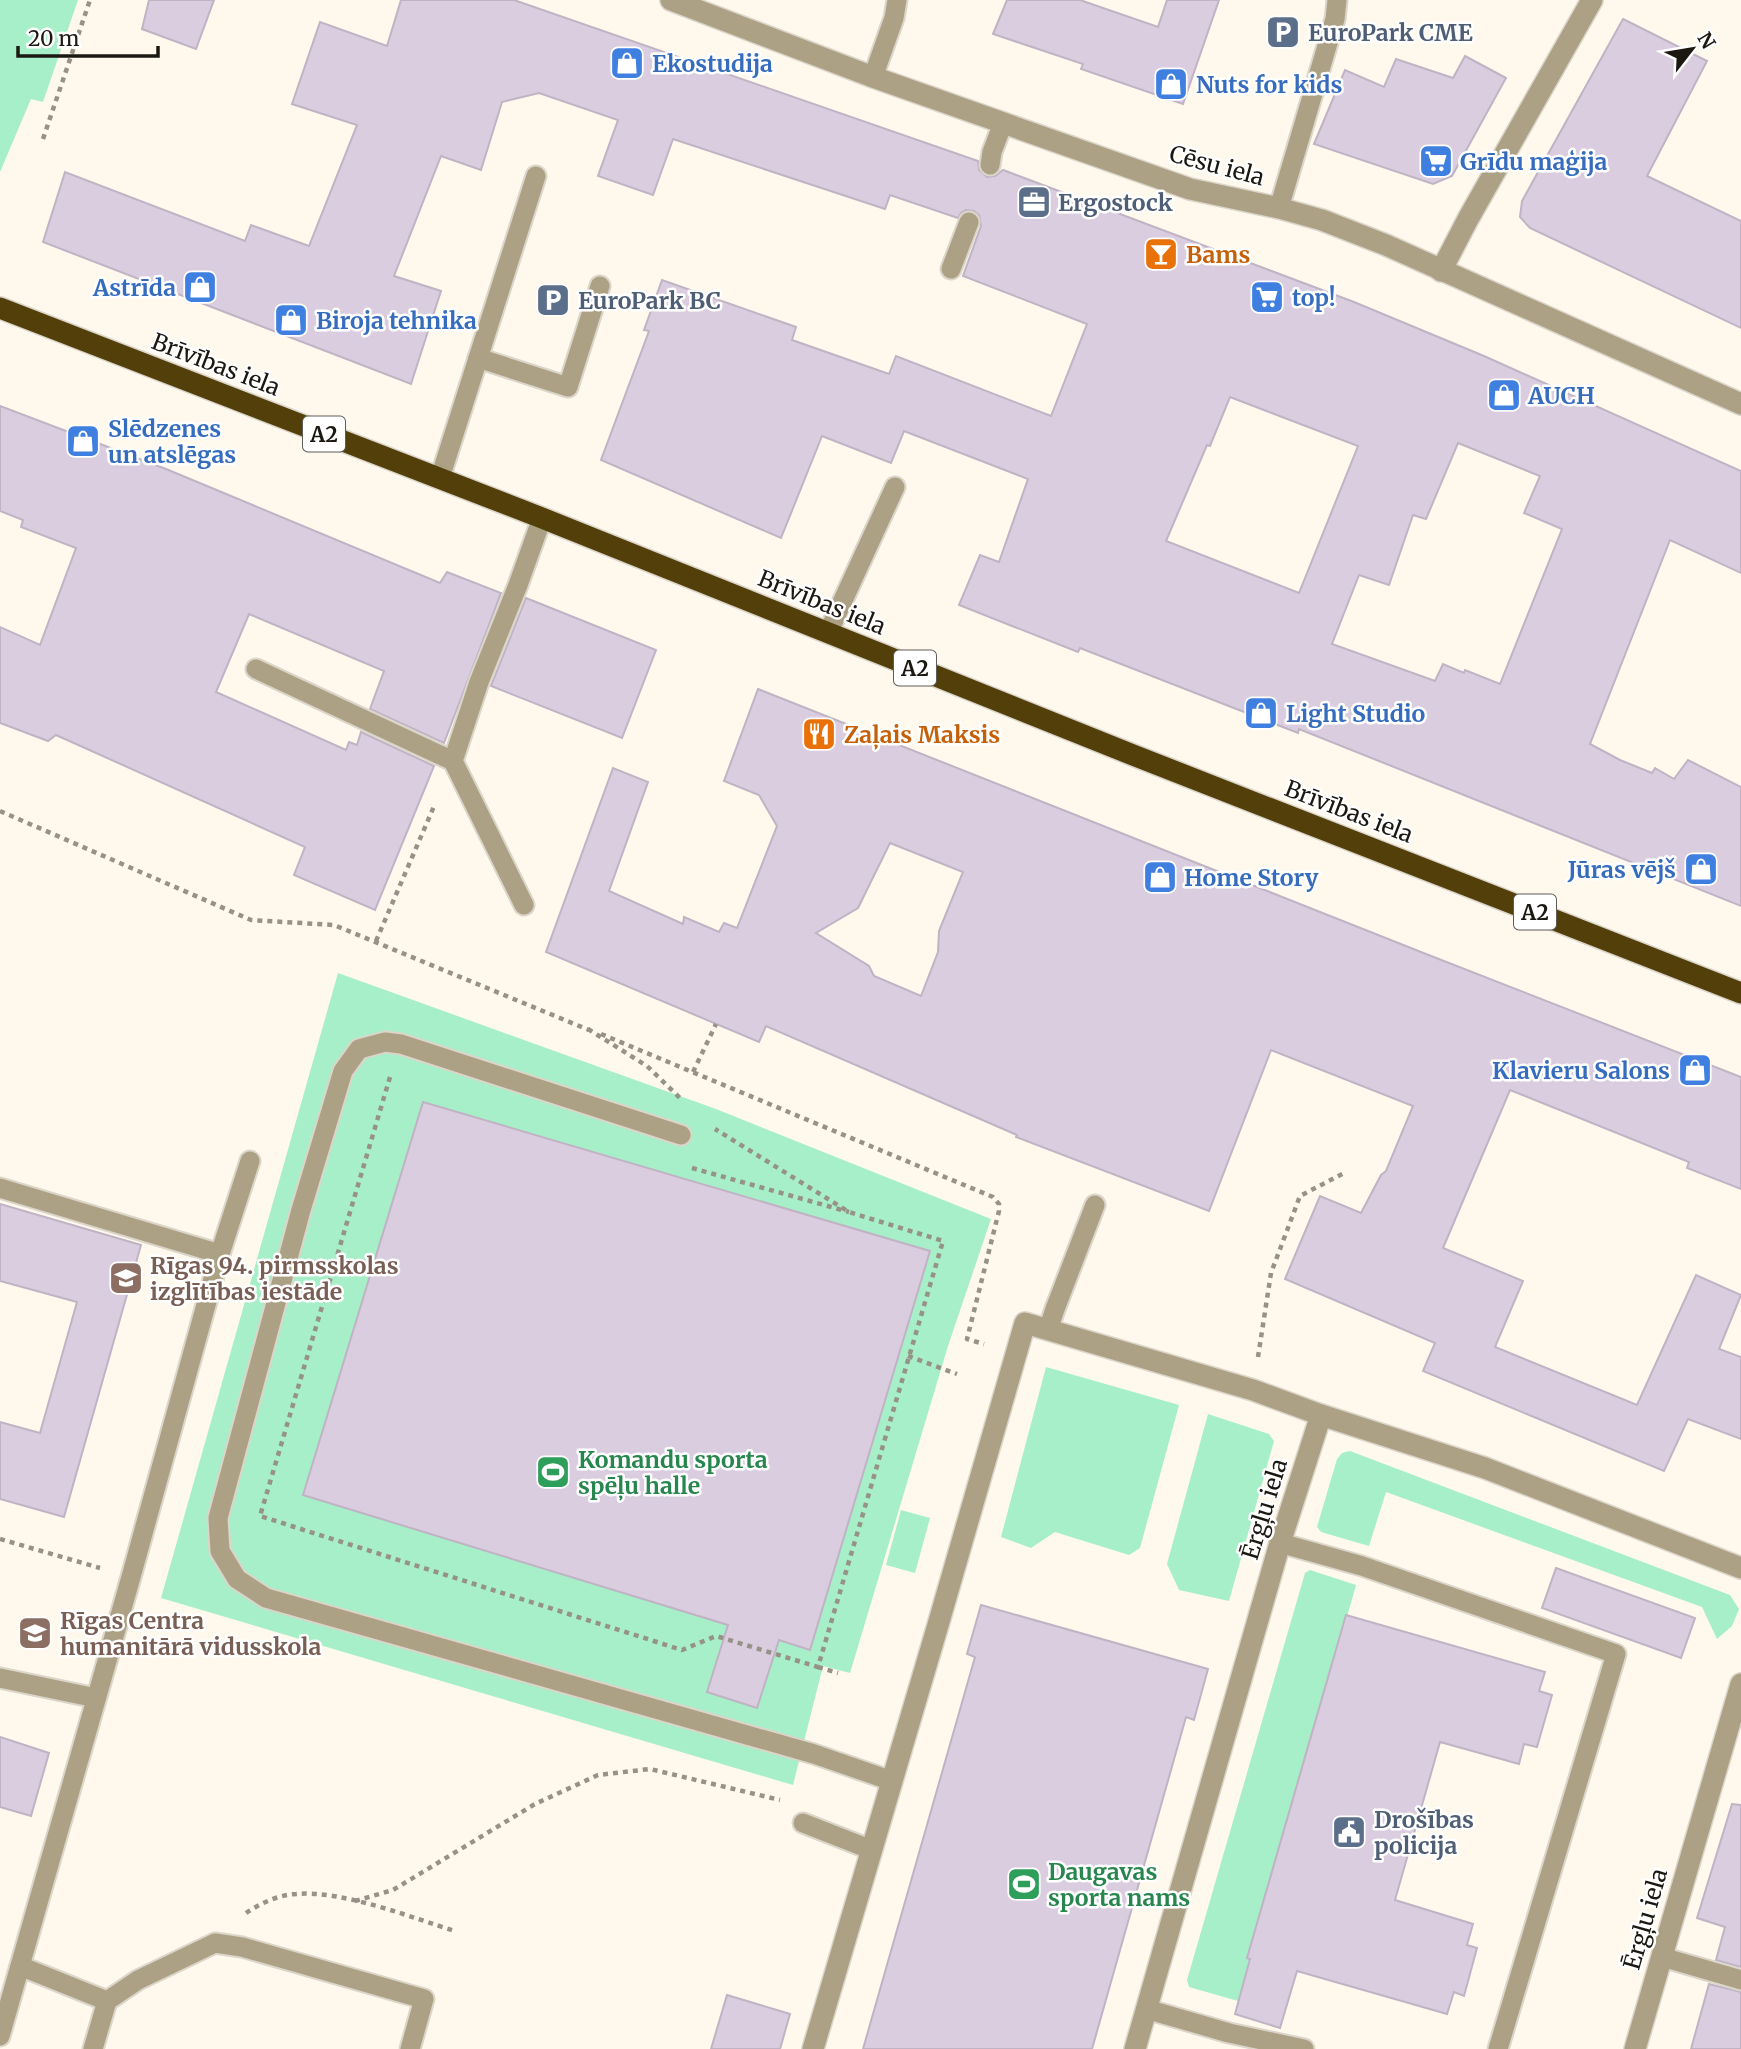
<svg xmlns="http://www.w3.org/2000/svg" width="1741" height="2049" font-family="Merriweather,serif">
  <style>
    .green { fill: #a6efc9 }
    .building { fill: #dacddf; stroke: #c0b3c4; stroke-width: 2; fill-rule: evenodd }
    .lines { fill: none; stroke-linecap: round; stroke-linejoin: round }
    .lane-casing { stroke: #dbd5ca; stroke-width: 23 }
    .street-casing { stroke: #dbd5ca; stroke-width: 24 }
    .highway-casing { stroke: #dbd5ca; stroke-width: 24 }
    .path { stroke: #979288; stroke-width: 4.5; stroke-dasharray: 5 5; stroke-linecap: butt }
    .lane { stroke: #ada185; stroke-width: 19 }
    .street { stroke: #ada185; stroke-width: 21 }
    .highway { stroke: #533f09; stroke-width: 21 }
    .labels { text-anchor: middle; dominant-baseline: central; stroke-width: 5; stroke-linejoin: round; paint-order: stroke }
    .shield { fill: #fff; stroke: #5f5d58; stroke-width: 2 }
    .shield-label { font-size: 21px; font-weight: bold; fill: #1b1811 }
    .service-label { font-size: 23px; font-weight: bold; fill: #4e5e75; stroke: #fff; text-anchor: start }
    .shop-label { font-size: 23px; font-weight: bold; fill: #366cbe; stroke: #fff; text-anchor: start }
    .street-label { font-size: 23px; fill: #1b1811; stroke: #fff }
    .food-label { font-size: 23px; font-weight: bold; fill: #c56008; stroke: #fff; text-anchor: start }
    .education-label { font-size: 23px; font-weight: bold; fill: #785e54; stroke: #fff; text-anchor: start }
    .leisure-label { font-size: 23px; font-weight: bold; fill: #27864d; stroke: #fff; text-anchor: start }
  </style>
  <rect width="100%" height="100%" fill="#fff9ed"/>
  <g class="green">
    <polygon points="0,0 78,0 43,102 31,99 0,172"/>
    <polygon points="338,973 716,1109 991,1219 948,1346 850,1673 823,1666 793,1785 161,1598"/>
    <polygon points="1046,1367 1179,1405 1140,1548 1129,1555 1055,1532 1031,1548 1001,1537"/>
    <polygon points="1208,1414 1269,1434 1274,1441 1229,1601 1179,1590 1167,1564"/>
    <polygon points="1350,1451 1730,1595 1739,1609 1732,1626 1717,1639 1702,1607 1386,1492 1369,1546 1321,1532 1317,1527 1337,1459 1342,1453"/>
    <polygon points="901,1510 930,1518 915,1573 886,1565"/>
    <polygon points="1310,1570 1356,1585 1238,2001 1189,1987 1187,1980 1305,1573"/>
  </g>
  <g class="building">
    <polygon points="149,0 214,0 196,49 142,29"/>
    <path d="M401,0H514L978,161L979,170L987,177L995,176L1003,170L1354,302L1484,356L1741,471V573L1670,540L1590,744L1620,760L1652,773L1655,768L1674,779L1688,760L1741,787V906L1299,729L1298,733L1080,648L1078,652L959,605L980,555L999,562L1028,479L904,431L891,463L822,436L781,538L601,460L649,331L644,330L662,280L796,327L792,340L889,374L896,356L1051,416L1087,324L963,276L981,226L979,215L974,211L966,210L961,213L958,218L890,195L885,209L673,139L653,195L598,176L618,120L539,93L502,102L481,170L441,156L394,276L441,291L411,384L43,242L65,172L245,241L251,225L309,246L357,125L292,104L320,22L387,46ZM1230,397L1358,446L1299,593L1166,541L1207,445L1210,446ZM1458,443L1540,476L1524,513L1562,529L1500,684L1465,670L1464,673L1443,664L1435,681L1332,644L1359,575L1389,585L1413,515L1426,519Z"/>
    <polygon points="1007,0 1080,0 1158,27 1167,0 1219,0 1183,104 1081,69 1083,64 993,34"/>
    <polygon points="1623,19 1707,61 1647,176 1741,221 1741,328 1530,228 1520,217 1522,201"/>
    <polygon points="1465,56 1506,78 1452,176 1433,184 1314,144 1345,70 1384,87 1396,59 1453,78"/>
    <polygon points="0,406 166,469 440,583 447,572 501,593 444,743 370,709 384,671 249,614 216,692 346,750 349,742 357,745 361,732 434,766 375,910 294,875 305,847 56,735 48,741 0,723 0,627 40,645 76,548 21,527 23,520 0,511"/>
    <polygon points="526,598 656,650 622,738 491,686"/>
    <path d="M758,689L1426,954L1741,1077V1189L1687,1168L1689,1162L1510,1090L1443,1248L1523,1281L1495,1347L1637,1405L1696,1275L1741,1295L1719,1349L1741,1357V1439L1688,1419L1664,1471L1423,1371L1435,1343L1285,1279L1320,1196L1361,1213L1381,1175L1386,1171L1413,1106L1271,1050L1209,1211L1016,1137L1017,1135L766,1026L759,1042L546,952L613,768L648,782L609,891L683,924L684,917L719,932L724,923L737,928L777,826L759,795L724,781ZM890,843L963,872L939,931L938,952L921,996L874,976L869,966L816,933L858,908Z"/>
    <polygon points="423,1102 930,1251 810,1650 779,1640 757,1708 707,1692 728,1625 303,1495"/>
    <polygon points="0,1204 141,1245 64,1517 0,1499 0,1422 40,1433 77,1302 0,1281"/>
    <polygon points="1556,1568 1695,1618 1681,1658 1542,1608"/>
    <polygon points="981,1605 1208,1669 1194,1720 1186,1717 1092,2049 863,2049 975,1657 967,1654"/>
    <polygon points="1346,1615 1545,1672 1539,1691 1552,1695 1537,1747 1524,1744 1519,1764 1440,1742 1395,1900 1473,1924 1467,1945 1477,1948 1464,1996 1454,1992 1447,2014 1297,1971 1280,2028 1235,2014 1250,1959 1247,1958"/>
    <polygon points="0,1737 49,1753 31,1816 0,1807"/>
    <polygon points="1732,1804 1741,1805 1741,1967 1716,1960 1725,1927 1697,1918"/>
    <polygon points="1709,1984 1741,1992 1741,2049 1691,2049"/>
    <polygon points="727,1995 790,2014 780,2049 711,2049"/>
  </g>
  <g class="lines">
    <g class="lane-casing">
      <g id="lane">
        <polyline points="873,77 894,18 897,0"/>
        <polyline points="990,165 992,152 1003,123"/>
        <polyline points="1279,208 1335,19 1337,0"/>
        <polyline points="951,269 969,222"/>
        <polyline points="478,358 568,387 600,286"/>
        <polyline points="440,478 536,176"/>
        <polyline points="828,633 895,487"/>
        <polyline points="256,669 453,761"/>
        <polyline points="524,905 453,761 479,682 518,585 542,518"/>
        <polyline points="681,1135 401,1044 385,1042 359,1049 343,1071 301,1210 218,1518 220,1551 237,1579 266,1598 814,1754 892,1781"/>
        <polyline points="0,1188 220,1254"/>
        <polyline points="1048,1330 1055,1309 1095,1205"/>
        <polyline points="1280,1543 1362,1566 1616,1654 1498,2049"/>
        <polyline points="0,1678 96,1698"/>
        <polyline points="803,1823 872,1850"/>
        <polyline points="1662,1957 1741,1980"/>
        <polyline points="20,1966 107,2001"/>
        <polyline points="1146,2009 1229,2033 1304,2049"/>
        <polyline points="0,2036 131,1577 220,1254 250,1161"/>
        <polyline points="93,2049 107,2001 138,1980 215,1943 242,1947 424,1999 410,2049"/>
      </g>
    </g>
    <g class="street-casing">
      <g id="street">
        <polyline points="671,0 873,77 1190,189 1279,208 1322,220 1386,245 1741,404"/>
        <polyline points="1441,271 1468,219 1592,0"/>
        <polyline points="813,2049 938,1625 1025,1323 1253,1390 1321,1415 1485,1468 1741,1568"/>
        <polyline points="1135,2049 1280,1543 1321,1415"/>
        <polyline points="1635,2049 1741,1684"/>
      </g>
    </g>
    <g class="highway-casing">
      <polyline id="highway" points="0,308 542,518 1133,755 1741,993"/>
    </g>
    <g class="path">
      <polyline points="43,139 90,0"/>
      <polyline points="0,811 251,920 334,925 589,1030"/>
      <polyline points="376,941 435,804"/>
      <polyline points="588,1029 647,1066 680,1098"/>
      <polyline points="601,1034 993,1197 999,1204 999,1211 967,1339 984,1344"/>
      <polyline points="693,1072 716,1024"/>
      <polyline points="390,1077 260,1516 682,1650 716,1636 818,1667 943,1241 849,1212 715,1129"/>
      <polyline points="692,1168 849,1212"/>
      <polyline points="908,1356 957,1374"/>
      <polyline points="1258,1357 1271,1273 1300,1196 1346,1172"/>
      <polyline points="0,1539 100,1568"/>
      <polyline points="818,1667 838,1673"/>
      <polyline points="355,1901 393,1890 535,1804 598,1775 650,1769 780,1800"/>
      <path d="M246,1913C261,1903 278,1895 296,1894C342,1890 410,1917 455,1931"/>
    </g>
    <use href="#lane" class="lane"/>
    <use href="#street" class="street"/>
    <use href="#highway" class="highway"/>
  </g>
  <defs>
    <g id="parking-square" transform="scale(1.75)"><rect x="-9" y="-9" width="18" height="18" rx="4" fill="#5c6f8a" stroke="#fff"/><path d="M-3.5-5.5H1a3.5 3.5 0 0 1 0 7H-1V5.5H-3.5ZM-1-3.4V-.6H.8a1.4 1.4 0 0 0 0-2.8Z" fill="#fff"/></g>
    <g id="shop-square" transform="scale(1.75)"><rect x="-9" y="-9" width="18" height="18" rx="4" fill="#3f7fe0" stroke="#fff"/><path d="M-5-2.5h2.3a2.7 3.5 0 0 1 5.4 0H5L5.5 6h-11ZM-1.5-2.5h3a1.5 2.3 0 0 0-3 0Z" fill="#fff"/></g>
    <g id="supermarket-square" transform="scale(1.75)"><rect x="-9" y="-9" width="18" height="18" rx="4" fill="#3f7fe0" stroke="#fff"/><path d="M-6-5.5h2.5l.6 2H6L4.5 2H-2.5L-4.4-4H-6ZM-1.5 3.2a1.3 1.3 0 1 0 .1 0ZM3 3.2a1.3 1.3 0 1 0 .1 0Z" fill="#fff"/></g>
    <g id="office-square" transform="scale(1.75)"><rect x="-9" y="-9" width="18" height="18" rx="4" fill="#5c6f8a" stroke="#fff"/><path d="M-6-3h4V-5.5h4V-3h4V5H-6ZM-1-4.5V-3h2v-1.5ZM-6 0V1H6V0Z" fill="#fff"/></g>
    <g id="bar-square" transform="scale(1.75)"><rect x="-9" y="-9" width="18" height="18" rx="4" fill="#e8710a" stroke="#fff"/><path d="M-6-5H6L.8 .8V4.5H3.5V6h-7V4.5H-.8V.8Z" fill="#fff"/></g>
    <g id="restaurant-square" transform="scale(1.75)"><rect x="-9" y="-9" width="18" height="18" rx="4" fill="#e8710a" stroke="#fff"/><path d="M-5-6h1v4h1v-4h1v4h1v-4h1v5L-1.5 .5V6h-2V.5L-5-1ZM5-6V6H3V1.5H1.5Q1.5-4 5-6Z" fill="#fff"/></g>
    <g id="school-square" transform="scale(1.75)"><rect x="-9" y="-9" width="18" height="18" rx="4" fill="#8d6e63" stroke="#fff"/><path d="M0-5L7-2L0 1L-7-2ZM-4 1L0 2.5L4 1V4Q0 6-4 4Z" fill="#fff"/></g>
    <g id="stadium-square" transform="scale(1.75)"><rect x="-9" y="-9" width="18" height="18" rx="4" fill="#2e9e5b" stroke="#fff"/><path d="M0-5a6.5 5 0 1 0 0 10a6.5 5 0 1 0 0-10ZM-3.5-1.8h7v3.6h-7Z" fill="#fff"/></g>
    <g id="civic-square" transform="scale(1.75)"><rect x="-9" y="-9" width="18" height="18" rx="4" fill="#5c6f8a" stroke="#fff"/><path d="M-.6-6.5H3V-4.5H.6V-3L4-1V1h2V6H-6V1h2V-1L-.6-3ZM-1.2 2.5V6h2.4V2.5Z" fill="#fff"/></g>
  </defs>
  <g fill-rule="evenodd">
    <use href="#parking-square" x="1283" y="32"/>
    <use href="#shop-square" x="627" y="63"/>
    <use href="#shop-square" x="1171" y="84"/>
    <use href="#supermarket-square" x="1436" y="161"/>
    <use href="#office-square" x="1034" y="202"/>
    <use href="#bar-square" x="1161" y="254"/>
    <use href="#shop-square" x="200" y="287"/>
    <use href="#supermarket-square" x="1267" y="297"/>
    <use href="#parking-square" x="553" y="300"/>
    <use href="#shop-square" x="291" y="320"/>
    <use href="#shop-square" x="1504" y="395"/>
    <use href="#shop-square" x="83" y="441"/>
    <use href="#shop-square" x="1261" y="713"/>
    <use href="#restaurant-square" x="819" y="734"/>
    <use href="#shop-square" x="1701" y="869"/>
    <use href="#shop-square" x="1160" y="877"/>
    <use href="#shop-square" x="1695" y="1070"/>
    <use href="#school-square" x="126" y="1278"/>
    <use href="#stadium-square" x="553" y="1472"/>
    <use href="#school-square" x="35" y="1633"/>
    <use href="#civic-square" x="1349" y="1832"/>
    <use href="#stadium-square" x="1024" y="1884"/>
  </g>
  <g class="labels">
    <g class="shield">
      <rect x="303" y="416.5" width="42" height="35" rx="5"/>
      <rect x="894" y="650.5" width="42" height="35" rx="5"/>
      <rect x="1514" y="894.5" width="42" height="35" rx="5"/>
    </g>
    <g class="shield-label">
      <text x="324" y="434">A2</text>
      <text x="915" y="668">A2</text>
      <text x="1535" y="912">A2</text>
    </g>
    <g class="service-label">
      <text x="1308" y="32">EuroPark CME</text>
      <text x="1058" y="202">Ergostock</text>
      <text x="578" y="300">EuroPark BC</text>
      <text x="1374" y="1819">Drošības<tspan x="1374" dy="26">policija</tspan></text>
    </g>
    <g class="shop-label">
      <text x="652" y="63">Ekostudija</text>
      <text x="1196" y="84">Nuts for kids</text>
      <text x="1460" y="161">Grīdu maģija</text>
      <text x="176" y="287" text-anchor="end">Astrīda</text>
      <text x="1292" y="297">top!</text>
      <text x="316" y="320">Biroja tehnika</text>
      <text x="1528" y="395">AUCH</text>
      <text x="108" y="428">Slēdzenes<tspan x="108" dy="26">un atslēgas</tspan></text>
      <text x="1286" y="713">Light Studio</text>
      <text x="1676" y="869" text-anchor="end">Jūras vējš</text>
      <text x="1184" y="877">Home Story</text>
      <text x="1670" y="1070" text-anchor="end">Klavieru Salons</text>
    </g>
    <g class="street-label">
      <text transform="translate(1217 165) rotate(15)">Cēsu iela</text>
      <text transform="translate(216 364) rotate(21)">Brīvības iela</text>
      <text transform="translate(822 602) rotate(22)">Brīvības iela</text>
      <text transform="translate(1349 811) rotate(21)">Brīvības iela</text>
      <text transform="translate(1264 1509) rotate(-73)">Ērgļu iela</text>
      <text transform="translate(1645 1919) rotate(-74)">Ērgļu iela</text>
    </g>
    <g class="food-label">
      <text x="1186" y="254">Bams</text>
      <text x="844" y="734">Zaļais Maksis</text>
    </g>
    <g class="education-label">
      <text x="150" y="1265">Rīgas 94. pirmsskolas<tspan x="150" dy="26">izglītības iestāde</tspan></text>
      <text x="60" y="1620">Rīgas Centra<tspan x="60" dy="26">humanitārā vidusskola</tspan></text>
    </g>
    <g class="leisure-label">
      <text x="578" y="1459">Komandu sporta<tspan x="578" dy="26">spēļu halle</tspan></text>
      <text x="1048" y="1871">Daugavas<tspan x="1048" dy="26">sporta nams</tspan></text>
    </g>
  </g>
  <g transform="translate(1692 49) rotate(59)" stroke="#ffffff" stroke-width="5" paint-order="stroke">
  <path d="M0-5L12 26L0 18L-12 26Z" fill="#1b1811"/>
  <text y="-10" font-size="19" font-weight="bold" text-anchor="middle" fill="#1b1811">N</text>
  </g>
  <path d="M18 46v10h140v-10" fill="none" stroke="#1b1811" stroke-width="3.5"/>
  <text x="28" y="46" font-size="21" fill="#1b1811" stroke="#ffffff" stroke-width="5" paint-order="stroke">20 m</text>
</svg>
